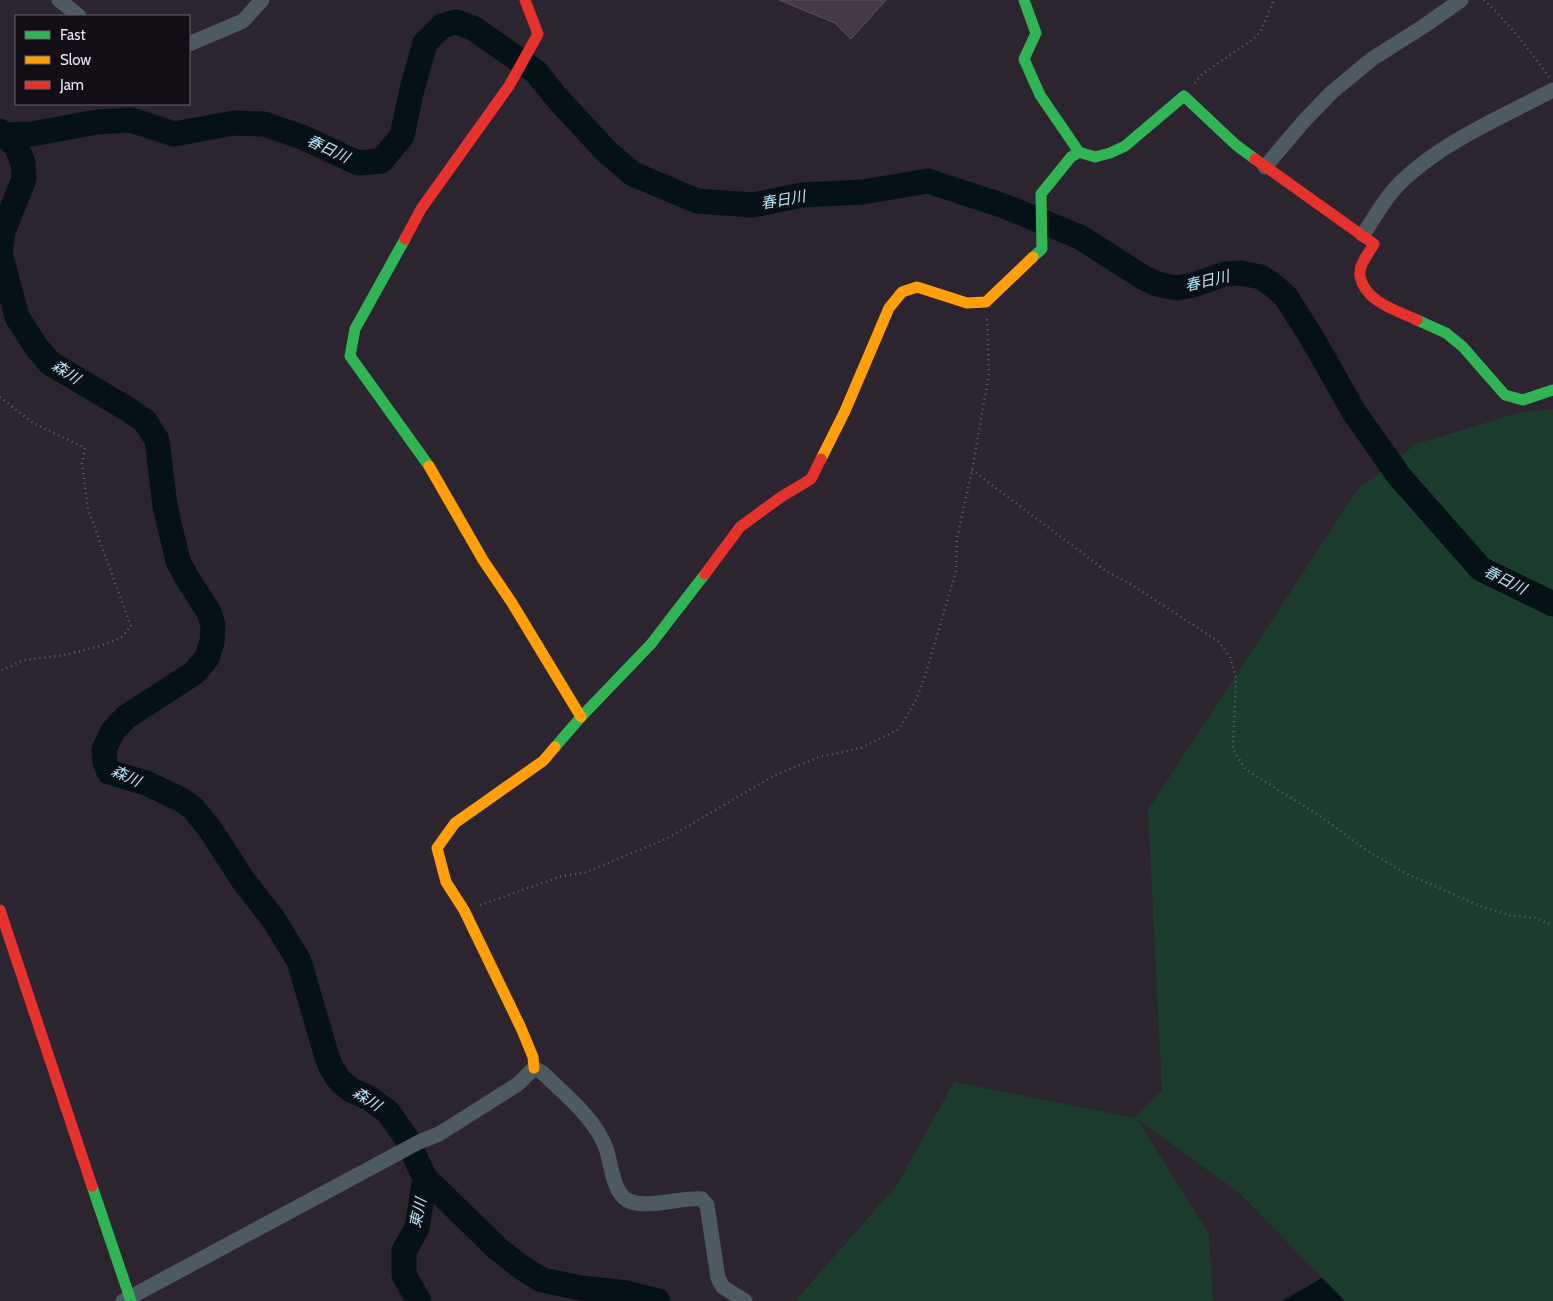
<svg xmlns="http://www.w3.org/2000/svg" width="1553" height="1301" font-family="Cabin,'Noto Sans JP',sans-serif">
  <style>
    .green { fill: #1c3d2e }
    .water { fill: #041217 }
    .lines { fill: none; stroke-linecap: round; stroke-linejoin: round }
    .river { stroke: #041217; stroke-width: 25 }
    .building { fill: #443a47; stroke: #58515a }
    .path { stroke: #5f656c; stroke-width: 2.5; stroke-dasharray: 1 4; stroke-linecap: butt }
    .street { stroke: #4d5a61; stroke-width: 15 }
    .fast { stroke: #30b455; stroke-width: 11 }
    .slow { stroke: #ff9f0a; stroke-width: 11 }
    .jam { stroke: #e5322d; stroke-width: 11 }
    .labels { text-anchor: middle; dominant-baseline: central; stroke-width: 4; stroke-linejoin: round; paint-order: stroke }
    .water-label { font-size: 15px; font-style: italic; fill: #b0eefd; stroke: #130d15 }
  </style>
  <rect width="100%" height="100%" fill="#2c242f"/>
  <polygon class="green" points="1553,409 1553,1301 1345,1301 1238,1192 1137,1119 1209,1234 1213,1301 795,1301 897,1185 954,1082 1135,1118 1162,1091 1148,810 1357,490 1416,444 1522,412"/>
  <polygon class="water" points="1322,1278 1345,1301 1282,1301"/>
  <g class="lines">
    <g class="river">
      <polyline points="0,131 16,146 23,163 24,179 3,231 0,253 17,317 37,348 50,363 129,410 145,421 157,440 165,506 178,561 187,578 209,612 213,625 212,642 207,658 194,673 126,717 113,731 104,749 105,762 109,772 146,783 182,800 193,808 210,829 243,880 274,920 299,961 327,1057 332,1069 340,1081 351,1090 369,1098 388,1112 405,1136 425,1178 498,1249 521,1267 542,1280 581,1288 627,1293 658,1301"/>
      <polyline points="4,135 32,134 97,122 131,120 174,134 234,123 264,124 302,137 358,163 381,161 402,136 412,89 425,43 442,26 456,22 473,28 536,72 557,98 607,152 633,174 697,201 753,205 802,195 863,192 928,181 1004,206 1080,237 1144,278 1160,285 1177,288 1193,285 1225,274 1240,273 1261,277 1274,286 1286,297 1312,338 1354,412 1399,476 1481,569 1553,604"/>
      <polyline points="419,1301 404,1275 404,1251 417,1228 425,1178"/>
    </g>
  </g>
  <polygon class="building" points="779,0 886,0 851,39 835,23"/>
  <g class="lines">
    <g class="path">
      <path d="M1484,0C1509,23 1529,50 1549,77"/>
      <polyline points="1195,83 1201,75 1252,40 1261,31 1274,0"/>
      <polyline points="0,397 33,423 85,448 82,464 88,509 131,626 121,638 100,646 65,655 24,660 0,671"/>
      <polyline points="972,470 1106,571 1132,585 1218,641 1230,657 1236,678 1233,749 1245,769 1320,816 1366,850 1405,873 1480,906 1509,915 1535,918 1553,925"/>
      <polyline points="480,905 562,876 584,873 666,839 775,775 819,757 861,748 899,729 916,700 925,676 956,571 957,538 972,470 989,374 987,318"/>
    </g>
    <g class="street">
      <polyline points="59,0 79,16"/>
      <polyline points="189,44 243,21 262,0"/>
      <polyline points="1265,167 1304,121 1332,92 1372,59 1424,26 1461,0"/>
      <path d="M1363,235C1375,216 1387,195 1403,180C1446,140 1502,117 1553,90"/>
      <path d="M123,1301L419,1142L439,1134L518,1084L534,1068L543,1073C565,1095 595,1118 606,1148C611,1163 613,1192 627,1200C646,1210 680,1197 702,1199L707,1205L718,1278L723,1287L745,1301"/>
    </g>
    <g class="fast">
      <polyline points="1024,0 1036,33 1024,59 1040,95 1079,152 1095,157 1110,153 1125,146 1184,96 1236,145 1255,159"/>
      <polyline points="405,239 355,329 350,356 429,466"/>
      <polyline points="1033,257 1042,249 1041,194 1071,157 1079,152"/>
      <polyline points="1417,320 1446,333 1463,347 1505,395 1523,400 1553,390"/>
      <polyline points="555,747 581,717 651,644 705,574"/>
      <polyline points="92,1186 131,1301"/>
    </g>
    <g class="slow">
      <polyline points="821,459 845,411 889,308 902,292 917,287 967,303 986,302 1033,257"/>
      <polyline points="429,466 483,560 512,603 581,717"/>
      <polyline points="534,1068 533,1057 521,1028 464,910 446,882 437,848 455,823 543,761 555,747"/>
    </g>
    <g class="jam">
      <path d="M1255,159L1374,244C1369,253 1358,265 1360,276C1365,302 1396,310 1417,320"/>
      <polyline points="405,239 421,209 509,86 538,34 525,0"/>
      <polyline points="705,574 740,527 781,497 811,479 821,459"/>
      <polyline points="0,910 92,1186"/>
    </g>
  </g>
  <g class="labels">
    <g class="water-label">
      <text transform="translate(328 149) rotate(25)">春日川</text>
      <text transform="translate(783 200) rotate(-10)">春日川</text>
      <text transform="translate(1207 281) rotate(-13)">春日川</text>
      <text transform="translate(66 372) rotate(33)">森川</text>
      <text transform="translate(1505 580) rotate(27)">春日川</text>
      <text transform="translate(126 776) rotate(25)">森川</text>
      <text transform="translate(367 1099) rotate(33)">森川</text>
      <text transform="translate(418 1213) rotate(-78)">東川</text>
    </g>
  </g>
  <rect x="15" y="15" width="175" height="90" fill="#130d15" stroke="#6a636c"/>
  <rect x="25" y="31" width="25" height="8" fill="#30b455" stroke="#6a636c"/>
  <text x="60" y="40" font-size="15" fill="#ece3ef">Fast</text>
  <rect x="25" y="56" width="25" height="8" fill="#ff9f0a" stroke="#6a636c"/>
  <text x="60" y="65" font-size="15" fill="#ece3ef">Slow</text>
  <rect x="25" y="81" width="25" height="8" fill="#e5322d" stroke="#6a636c"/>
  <text x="60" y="90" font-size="15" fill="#ece3ef">Jam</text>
</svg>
